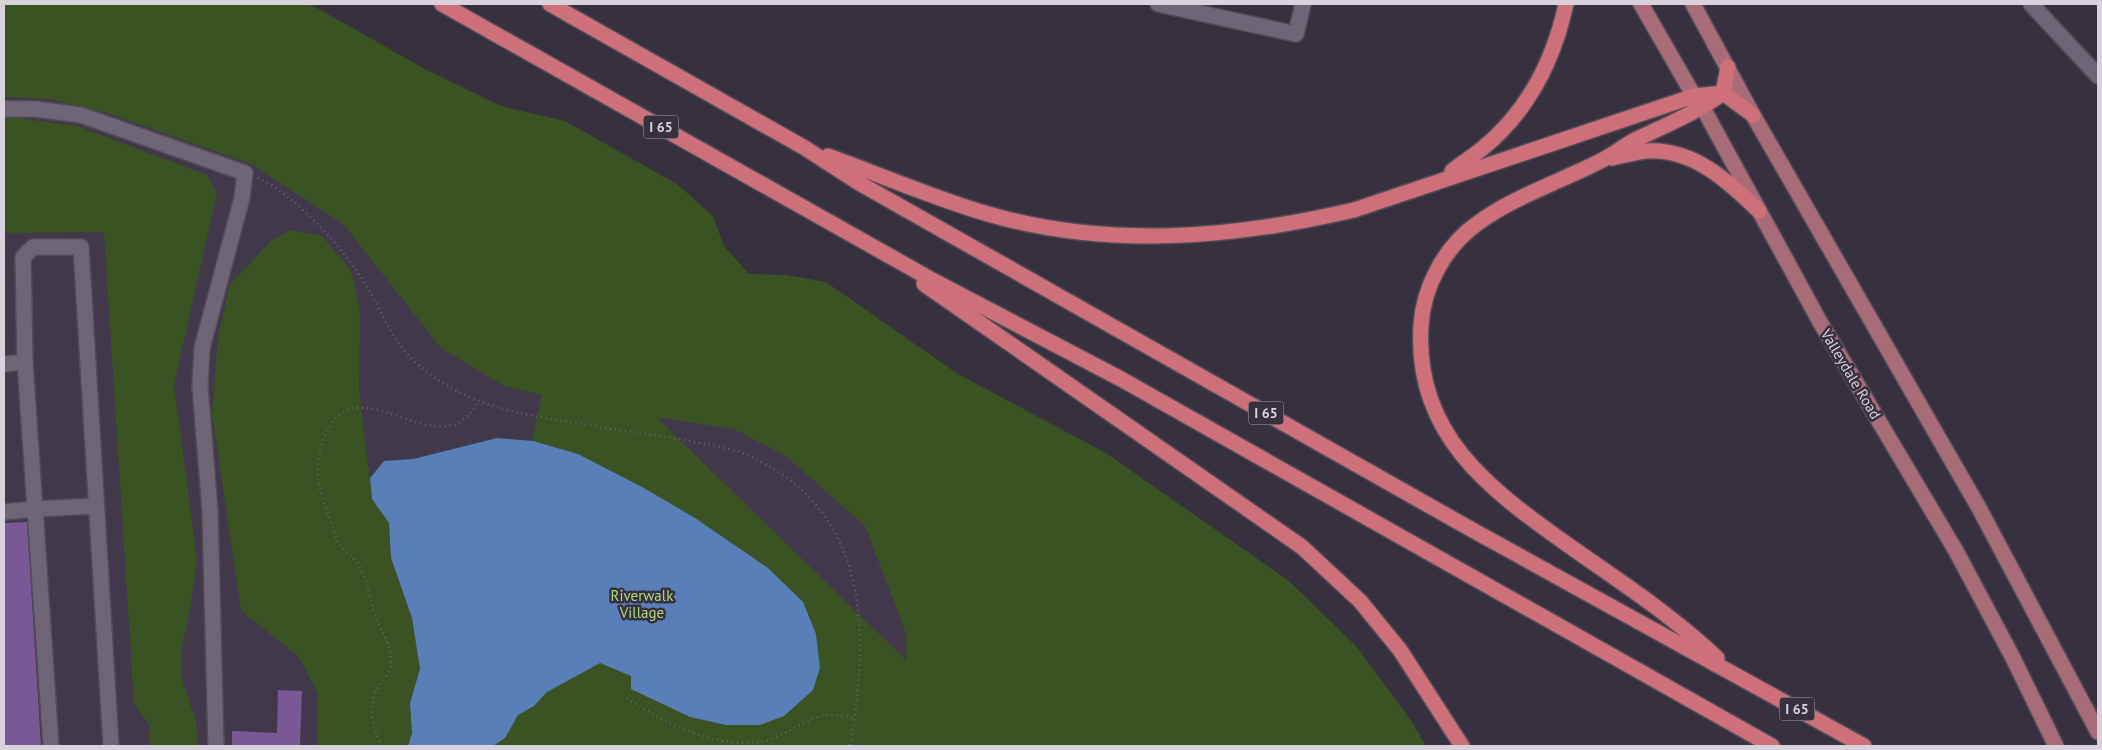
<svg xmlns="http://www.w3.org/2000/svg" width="2102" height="750" font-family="'PT Sans',sans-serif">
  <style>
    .built { fill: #42384c }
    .green { fill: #3b5222; fill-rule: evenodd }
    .water { fill: #587fb8 }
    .building { fill: #795995 }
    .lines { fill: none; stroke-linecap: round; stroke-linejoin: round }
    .minor-casing { stroke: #534c58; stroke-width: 18 }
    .major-casing { stroke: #534c58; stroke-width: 18 }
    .highway-casing { stroke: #534c58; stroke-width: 18 }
    .path { stroke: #68626e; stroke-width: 2.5; stroke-dasharray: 1 4; stroke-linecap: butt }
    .minor { stroke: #6e6676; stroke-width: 15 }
    .major { stroke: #a86c78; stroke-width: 15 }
    .highway { stroke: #ce707a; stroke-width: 15 }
    .labels { text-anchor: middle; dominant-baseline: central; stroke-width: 5; stroke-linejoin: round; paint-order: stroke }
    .shield { fill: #37303e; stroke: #a7a1ac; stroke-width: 1 }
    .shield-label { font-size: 14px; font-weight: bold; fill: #d7d2db }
    .street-label { font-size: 15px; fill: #d7d2db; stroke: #37303e }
    .park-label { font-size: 15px; fill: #addb81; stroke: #37303e }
  </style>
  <rect width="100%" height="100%" fill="#37303e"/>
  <polygon class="built" points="4,4 539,205 1127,746 4,746"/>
  <g class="green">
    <path d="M4,4H310L425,69L501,106L565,121L677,184L713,216L724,246L749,274L786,275L826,282L958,374L1106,453L1289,581L1356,646L1410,719L1426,746H465L542,395L504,386L441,348L343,224L251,164L104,112L48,99L4,97ZM656,417L734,429L787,457L865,526L906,633V660Z"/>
    <polygon points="9,117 77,126 207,175 217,193 174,385 197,560 190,611 182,646 182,679 196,722 198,746 149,746 149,724 134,704 104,232 4,233 4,118"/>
    <polygon points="291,230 322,236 351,270 360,311 359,390 372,499 389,522 391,558 412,618 420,669 410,703 412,733 408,746 317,746 318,694 299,657 241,611 212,413 218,336 230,284 272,240"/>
  </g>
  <polygon class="water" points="497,438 533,441 578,454 644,488 695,518 768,568 803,602 816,634 820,668 813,690 784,716 760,725 726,725 690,717 631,689 631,676 600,663 547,692 534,706 518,715 505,738 493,746 408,746 412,733 410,703 420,669 412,618 391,558 389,523 372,499 370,478 384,461 413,459"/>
  <g class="building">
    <polygon points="27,522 41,746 4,746 4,523"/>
    <polygon points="278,690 302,691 300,746 232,746 232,731 277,733"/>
  </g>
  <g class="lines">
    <g class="minor-casing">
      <g id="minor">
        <polyline points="1158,4 1296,34 1303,4"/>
        <polyline points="2031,4 2098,76"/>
        <polyline points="4,109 35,109 81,115 245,173 242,198 202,348 200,386 210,511 216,746"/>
        <polyline points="4,364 25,362"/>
        <polyline points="96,506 35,509 25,362 23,257 33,247 81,247 111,746"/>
        <polyline points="4,512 35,509 51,746"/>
      </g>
    </g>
    <g class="major-casing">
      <g id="major">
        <polyline points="1641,4 1694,96 1703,108 1820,322 1956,551 2013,658 2056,746"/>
        <polyline points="1693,4 1753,115 1979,508 2098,732"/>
      </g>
    </g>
    <g class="highway-casing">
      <g id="highway">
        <polyline points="442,4 934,281 1121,379 1772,746"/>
        <polyline points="550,4 805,148 859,183 1467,527 1864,746"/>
        <path d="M828,156C881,175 933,198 988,214C1108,249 1234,238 1354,210L1694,96L1723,93L1753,115"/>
        <path d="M1612,158C1623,156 1635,152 1646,151C1693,148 1728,181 1759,211"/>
        <path d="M1452,171C1462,163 1473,156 1483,148C1528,111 1554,59 1566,4"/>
        <polyline points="924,284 1302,547 1360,601 1400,650 1462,746"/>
        <path d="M1717,658C1672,615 1619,581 1568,545C1489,489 1414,434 1421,326C1423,287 1445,246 1478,223C1504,204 1533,192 1562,179C1577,172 1592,166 1606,158C1616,153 1625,145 1635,140C1666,125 1696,113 1723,93L1728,67"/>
      </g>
    </g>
    <g class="path">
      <path d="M258,178C295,194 350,255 369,290C382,313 393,341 413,360C462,407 524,415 587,425C637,433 688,439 737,451C869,502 871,626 850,746"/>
      <path d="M627,698C665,724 717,750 765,741C786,735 809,716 829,715C837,714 847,717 855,718"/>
      <path d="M382,746C374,730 367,709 376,691C382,681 391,674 391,661C391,644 380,630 375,614C369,597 368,580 358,564C353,556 343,551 337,542C332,520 319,498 318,475C317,461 320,448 326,434C352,370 420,445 460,422C468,417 473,410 478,402"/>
    </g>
    <use href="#minor" class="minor"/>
    <use href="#major" class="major"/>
    <use href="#highway" class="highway"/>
  </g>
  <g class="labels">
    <g class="shield">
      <rect x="643.5" y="115.5" width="35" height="23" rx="4"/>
      <rect x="1248.5" y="401.5" width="35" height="23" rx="4"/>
      <rect x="1779.5" y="697.5" width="35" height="23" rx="4"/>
    </g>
    <g class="shield-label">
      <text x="661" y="127">I 65</text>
      <text x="1266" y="413">I 65</text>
      <text x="1797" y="709">I 65</text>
    </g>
    <g class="street-label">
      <text transform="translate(1851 374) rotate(59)">Valleydale Road</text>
    </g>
    <g class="park-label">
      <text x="642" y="595">Riverwalk<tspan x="642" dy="17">Village</tspan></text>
    </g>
  </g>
  <rect width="2102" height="750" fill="none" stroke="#d7d2db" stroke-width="10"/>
</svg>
